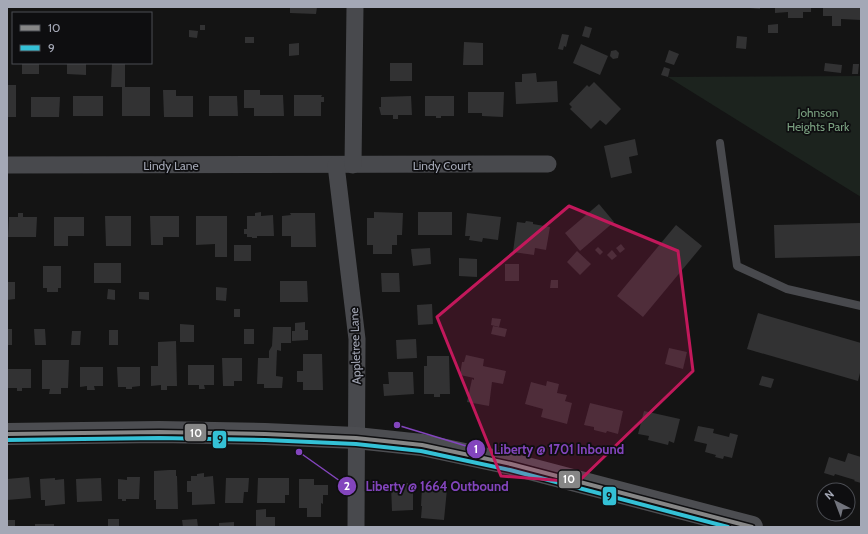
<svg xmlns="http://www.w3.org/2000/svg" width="868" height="534" font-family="Cabin,sans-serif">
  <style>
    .green { fill: #1c231e }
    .building { fill: #323233 }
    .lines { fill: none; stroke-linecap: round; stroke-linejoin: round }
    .lane { stroke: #48494d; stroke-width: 8 }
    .street { stroke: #48494d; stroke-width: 17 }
    .secondary { stroke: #4c4d51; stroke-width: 22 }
    .bus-1-casing { stroke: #0e0e10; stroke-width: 7 }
    .bus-2-casing { stroke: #0e0e10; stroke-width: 7 }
    .bus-1 { stroke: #868686; stroke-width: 4 }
    .bus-2 { stroke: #34c1d6; stroke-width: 4 }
    .marked { fill: #c2185b; fill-opacity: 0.2; stroke: #c2185b; stroke-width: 3; stroke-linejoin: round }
    .labels { text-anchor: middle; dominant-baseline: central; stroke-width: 3.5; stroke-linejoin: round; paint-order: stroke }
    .park-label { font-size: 12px; fill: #7ba181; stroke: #0e0e10 }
    .street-label { font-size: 12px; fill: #a4a8b6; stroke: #0e0e10 }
    .leader { fill: none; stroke: #8345bd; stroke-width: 1.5 }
    .callout-dot { fill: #8345bd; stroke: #0e0e10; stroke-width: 1.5 }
    .mark-label { font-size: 12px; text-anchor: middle; font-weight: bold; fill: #fff }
    .callout-label { font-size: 13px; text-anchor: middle; font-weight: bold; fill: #8345bd; stroke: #0e0e10; stroke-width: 3.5; stroke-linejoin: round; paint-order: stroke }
    .line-badge { stroke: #0e0e10; stroke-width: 1.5 }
    .badge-label { font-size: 11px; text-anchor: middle; font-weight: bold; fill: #fff }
    .pale-badge-label { font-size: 11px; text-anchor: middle; font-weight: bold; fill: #111 }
  </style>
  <rect width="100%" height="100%" fill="#141414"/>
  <polygon class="green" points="861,76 861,197 668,77"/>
  <g class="building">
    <polygon points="290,7 317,7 316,14 290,13"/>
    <polygon points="749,7 760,7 760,9 749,8"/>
    <polygon points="775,7 811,7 811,12 803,12 803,18 788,18 788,12 775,13"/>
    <polygon points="823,7 861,7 861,20 841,19 841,26 832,26 832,16 823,16"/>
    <polygon points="778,24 778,33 768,33 768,25"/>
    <rect x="200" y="25" width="5" height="5"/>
    <polygon points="585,26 592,28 589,38 582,36"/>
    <polygon points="189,30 198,31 197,38 189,37"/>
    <polygon points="562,34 569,35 566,47 564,46 563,50 558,49"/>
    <polygon points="737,36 747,37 746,49 736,48"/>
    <rect x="245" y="37" width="9" height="6"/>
    <polygon points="464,42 483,43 483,65 463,65"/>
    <polygon points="299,43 299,55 289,56 289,44"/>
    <polygon points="581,44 608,56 600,75 573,63"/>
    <polygon points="616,50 619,53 618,58 613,59 610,56 611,51"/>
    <polygon points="669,50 679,54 674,65 665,62"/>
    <rect x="22" y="63" width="17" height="11"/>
    <polygon points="67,63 86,63 86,75 67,74"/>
    <polygon points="112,63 125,63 125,87 150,87 150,116 122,116 122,87 111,87"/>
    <rect x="390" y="63" width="22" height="18"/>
    <polygon points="825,63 842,65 841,73 824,71"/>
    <polygon points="853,64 859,64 858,74 852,74"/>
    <polygon points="664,67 670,69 668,77 661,75"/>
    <polygon points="536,73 537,82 557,81 558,102 516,104 515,82 522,82 522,74"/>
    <polygon points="594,82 621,109 606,125 600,120 591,129 570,109 572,107 569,104 587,85 589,87"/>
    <rect x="7" y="85" width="9" height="32"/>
    <polygon points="163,90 176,90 176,96 193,96 193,117 164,117"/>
    <polygon points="244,90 260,90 260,95 283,95 284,116 254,116 254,108 244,108"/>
    <polygon points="468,92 504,92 503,117 482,116 482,113 468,113"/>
    <polygon points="294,95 322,95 321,97 324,97 324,102 321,102 321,116 294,116"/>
    <rect x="73" y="96" width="30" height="20"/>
    <polygon points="209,96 237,96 238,116 209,116"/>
    <polygon points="411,96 412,115 398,115 398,119 393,119 393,115 381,115 379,107 381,107 381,97"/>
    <polygon points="425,96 454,96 454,116 441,116 441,118 436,118 436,116 425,116"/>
    <polygon points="31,97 60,97 59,117 31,117"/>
    <polygon points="635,139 638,155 629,157 632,173 611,178 604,146"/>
    <polygon points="599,204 614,222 580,251 565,233"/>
    <polygon points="261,212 261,216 273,215 274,236 257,236 257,238 252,238 252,237 247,237 247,234 244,234 244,229 247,229 247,216 255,216 255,213"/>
    <polygon points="374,212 403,213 402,235 397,235 397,245 392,245 392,254 373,254 373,245 367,245 367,218 374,218"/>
    <rect x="418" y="212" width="34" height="23"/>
    <polygon points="18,213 23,213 23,217 37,217 36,237 8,237 9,217 18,217"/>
    <polygon points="290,213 315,213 316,247 291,247 291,236 282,236 282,216 291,215"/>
    <polygon points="467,213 501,217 498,240 483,238 482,242 469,240 470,236 465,236"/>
    <polygon points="105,216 131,216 131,246 106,246"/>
    <polygon points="150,216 179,216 179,237 163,237 163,245 151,245"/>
    <polygon points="196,216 227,216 227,257 215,257 215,244 196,245"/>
    <polygon points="54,217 84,217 84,236 68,236 68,246 54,246"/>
    <polygon points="526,221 533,222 533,224 550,227 546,250 535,248 534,255 513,252 517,222 525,223"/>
    <polygon points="861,223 861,256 775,258 774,225"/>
    <polygon points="676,225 702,246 643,317 617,296"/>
    <polygon points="621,244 625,249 620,253 616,248"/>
    <rect x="234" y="245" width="17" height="16"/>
    <polygon points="598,247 603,252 600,255 595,250"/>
    <polygon points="430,248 431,264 413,266 411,249"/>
    <polygon points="612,250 617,256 612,260 607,255"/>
    <polygon points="577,251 591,264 580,275 567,262"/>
    <polygon points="459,258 477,259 477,277 459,276"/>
    <rect x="94" y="263" width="27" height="20"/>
    <rect x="505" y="264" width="14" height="17"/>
    <polygon points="43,266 61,266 61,288 58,288 58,292 47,292 47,288 43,288"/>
    <polygon points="381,273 399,273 400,292 382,292"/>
    <polygon points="551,280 558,280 558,288 550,288"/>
    <polygon points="280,281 307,281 308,302 280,302"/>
    <polygon points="7,282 15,282 15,299 7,300"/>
    <polygon points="216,287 227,288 226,301 216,300"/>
    <polygon points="108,289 115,290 115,300 107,299"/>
    <polygon points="139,292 149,292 149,300 139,299"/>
    <polygon points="432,304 433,324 418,325 417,305"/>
    <rect x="234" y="309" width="6" height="8"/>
    <polygon points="758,313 861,343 861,369 858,381 747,349"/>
    <polygon points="492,318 501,319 499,327 491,325"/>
    <polygon points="305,322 305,330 308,330 308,340 292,341 292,331 295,331 295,323"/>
    <polygon points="180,324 194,325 194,342 180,342"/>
    <polygon points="493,326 507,329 505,337 491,334"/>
    <polygon points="273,327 291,327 291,343 281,343 281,351 277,350 276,376 283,377 282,388 264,388 264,384 257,384 258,358 269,358 269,351 272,346"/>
    <rect x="7" y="329" width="5" height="16"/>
    <polygon points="34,329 45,329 46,345 35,345"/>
    <rect x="244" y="329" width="10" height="15"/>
    <rect x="109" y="330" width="9" height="15"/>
    <polygon points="72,331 81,331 80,345 71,345"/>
    <polygon points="416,339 417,358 397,359 396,340"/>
    <polygon points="176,341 177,386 167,386 167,390 161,390 161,385 151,386 151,366 158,366 158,342"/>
    <polygon points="669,348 687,352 683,369 665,364"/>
    <polygon points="303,354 322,354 323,390 303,390 303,382 297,382 297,371 303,371"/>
    <polygon points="466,355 484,359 483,366 506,371 503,384 492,382 489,406 467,402 472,379 474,380 474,378 460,375 462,362 464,362"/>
    <polygon points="427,356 449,356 450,394 440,394 440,397 434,397 434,394 424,394 424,366 427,366"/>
    <polygon points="222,358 242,358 242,381 234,381 234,386 223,386"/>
    <polygon points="42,360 69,360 68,388 61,388 61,394 49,394 50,389 42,389"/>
    <polygon points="188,365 214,365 214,385 204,385 205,389 199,389 199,385 188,385"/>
    <polygon points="80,367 103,367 103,386 94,386 95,390 87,390 87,386 80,387"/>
    <polygon points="117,367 140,367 140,386 132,387 132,389 126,389 126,387 118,387"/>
    <polygon points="7,369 31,369 31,388 22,388 22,391 17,391 17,388 7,388"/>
    <polygon points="388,372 413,372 414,394 384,396 383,384 389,384"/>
    <polygon points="762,376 774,379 771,388 759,385"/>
    <polygon points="547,381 559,384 557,393 567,395 565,401 572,403 567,424 541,417 543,409 525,404 531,382 546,386"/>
    <polygon points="590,403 623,411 618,434 607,431 606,433 594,430 594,427 584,425"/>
    <polygon points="644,411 680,419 674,443 669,441 668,445 648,440 649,436 638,434"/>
    <polygon points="698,426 714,429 713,433 729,437 730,433 738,435 732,458 724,456 723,459 715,457 716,455 705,452 707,444 694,441"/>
    <polygon points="848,453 861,457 861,483 854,481 855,480 835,474 834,476 824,473 829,457 845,462"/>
    <polygon points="169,470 176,470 176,476 177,476 178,509 156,509 156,500 154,500 154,471"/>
    <polygon points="204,473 204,477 213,476 215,504 192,505 192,492 187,492 187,481 191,481 191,476 197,476 197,474"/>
    <polygon points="29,477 31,498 7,500 7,479"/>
    <polygon points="127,477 140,477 139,499 126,499 126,501 122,501 122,499 118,499 118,479 127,480"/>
    <polygon points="55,478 55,480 64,479 65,504 45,506 45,500 41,500 40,479"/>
    <polygon points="101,478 102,501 77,502 76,479"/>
    <polygon points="226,478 249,478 248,492 244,492 243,503 225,503"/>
    <polygon points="258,478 289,478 289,495 285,495 285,503 257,503"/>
    <polygon points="299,479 314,479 314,485 328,485 328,495 323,495 323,504 321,503 321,517 307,517 307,508 299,508"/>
    <polygon points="399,483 408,483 408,486 413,486 413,510 392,511 391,485 399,485"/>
    <polygon points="432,483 440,484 440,488 447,489 444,520 421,518 422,506 421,506 422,487 431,488"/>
    <polygon points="266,509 266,517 275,517 275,527 256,527 256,510"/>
    <rect x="108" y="519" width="11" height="8"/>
    <polygon points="197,519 198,527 183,527 182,520"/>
    <rect x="7" y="520" width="8" height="7"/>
    <polygon points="234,522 234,527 219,527 219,523"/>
    <rect x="35" y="524" width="19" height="3"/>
  </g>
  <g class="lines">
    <polyline class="lane" points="720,143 737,266 787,289 861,306"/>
    <g class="street">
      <polyline points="7,165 548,164"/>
      <polyline points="336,165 357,339 356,527"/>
      <polyline points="353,165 355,7"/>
    </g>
    <polyline class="secondary" points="7,434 159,432 265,434 356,438 422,445 511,464 752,527"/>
    <g class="bus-1-casing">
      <polyline id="bus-1" points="7,434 159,432 265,434 356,438 422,445 511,464 752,527"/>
    </g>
    <g class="bus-2-casing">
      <polyline id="bus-2" points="7,440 159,438 265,440 356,444 421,451 510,470 728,527"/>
    </g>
    <use href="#bus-1" class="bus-1"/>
    <use href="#bus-2" class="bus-2"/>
  </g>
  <path class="marked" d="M569,206L678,251L693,371L578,482L501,476L437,317Z"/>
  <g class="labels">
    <g class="park-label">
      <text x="818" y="112">Johnson<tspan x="818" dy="14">Heights Park</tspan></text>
    </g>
    <g class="street-label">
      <text x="171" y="165">Lindy Lane</text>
      <text x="442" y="165">Lindy Court</text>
      <text transform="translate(355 346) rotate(-92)">Appletree Lane</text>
    </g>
  </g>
  <path class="leader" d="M397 425L476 449M299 452L347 486"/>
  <g class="callout-dot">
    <circle cx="397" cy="425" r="4"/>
    <circle cx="299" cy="452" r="4"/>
    <circle cx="476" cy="449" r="10"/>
    <circle cx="347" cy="486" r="10"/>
  </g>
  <g class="mark-label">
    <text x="476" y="453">1</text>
    <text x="347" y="490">2</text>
  </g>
  <g class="callout-label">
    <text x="559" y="454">Liberty @ 1701 Inbound</text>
    <text x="437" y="491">Liberty @ 1664 Outbound</text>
  </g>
  <g class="line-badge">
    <rect x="184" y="423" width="23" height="19" rx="4" fill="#868686"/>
    <rect x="212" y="430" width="15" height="19" rx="4" fill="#34c1d6"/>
    <rect x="558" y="470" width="23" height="19" rx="4" fill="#868686"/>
    <rect x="602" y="486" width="15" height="20" rx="4" fill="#34c1d6"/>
  </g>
  <g class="badge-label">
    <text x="196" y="437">10</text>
    <text x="569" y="483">10</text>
  </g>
  <g class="pale-badge-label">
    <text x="220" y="443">9</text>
    <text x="609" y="500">9</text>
  </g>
  <rect width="868" height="534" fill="none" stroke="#a4a8b6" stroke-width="16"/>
  <rect x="12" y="12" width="140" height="52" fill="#0e0e10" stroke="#4a4c52"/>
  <rect x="20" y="25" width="20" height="6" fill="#868686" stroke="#4a4c52"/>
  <text x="48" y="32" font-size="12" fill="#a4a8b6">10</text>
  <rect x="20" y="45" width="20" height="6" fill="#34c1d6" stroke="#4a4c52"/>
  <text x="48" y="52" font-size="12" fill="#a4a8b6">9</text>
  <g transform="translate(836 502) rotate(318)"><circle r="19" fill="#0e0e10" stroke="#4a4c52"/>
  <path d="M0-3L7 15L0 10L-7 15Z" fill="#72747d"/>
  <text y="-6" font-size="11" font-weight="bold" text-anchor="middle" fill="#a4a8b6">N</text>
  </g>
</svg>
